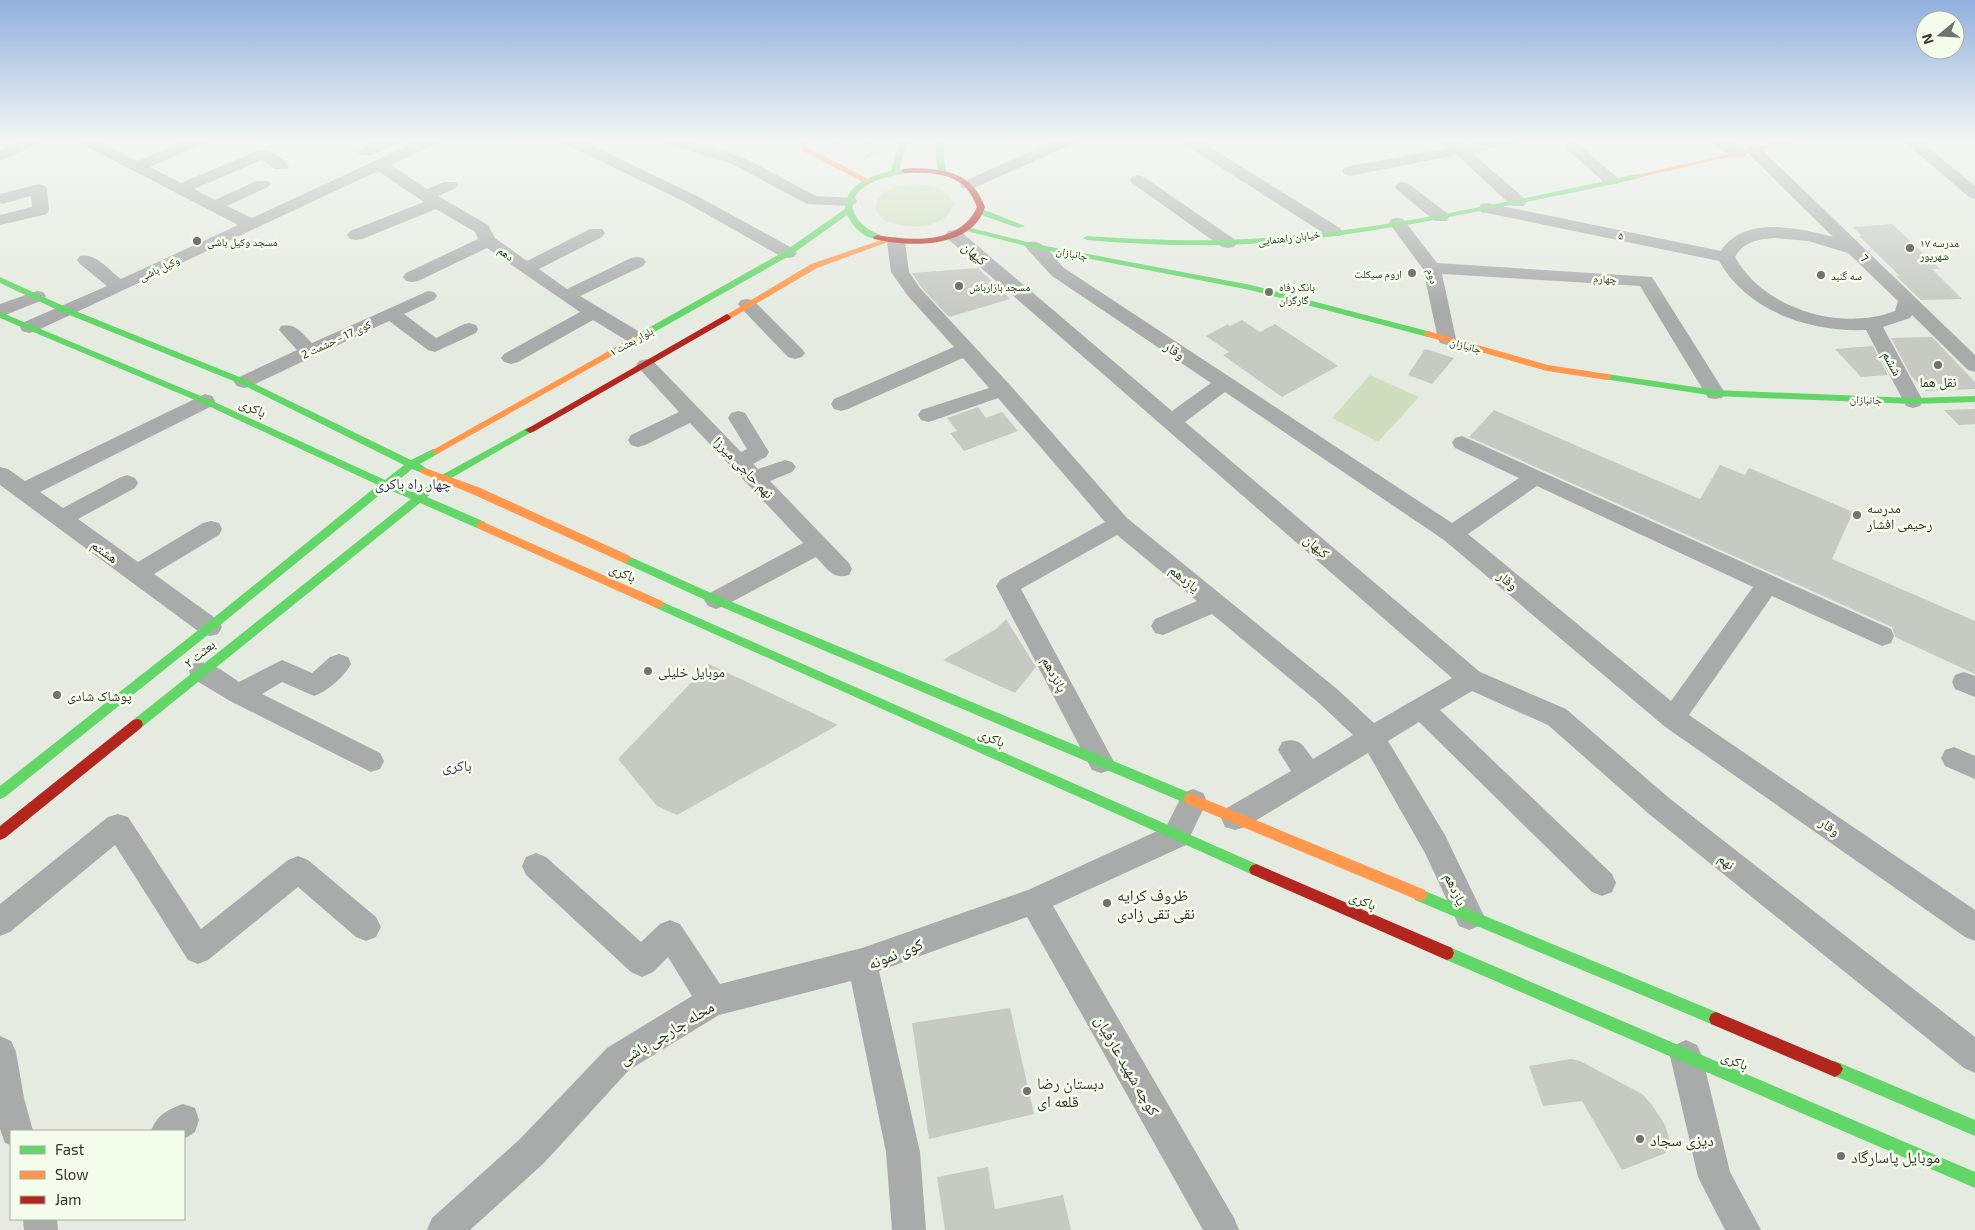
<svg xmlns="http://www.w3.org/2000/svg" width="1975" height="1230" font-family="'Exo 2','Noto Naskh Arabic',sans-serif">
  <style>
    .green { fill: #cfdfbd }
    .building { fill: #c6cac3 }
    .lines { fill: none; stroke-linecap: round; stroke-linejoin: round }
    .path { stroke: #aaabaa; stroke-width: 2.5; stroke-dasharray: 2 2; stroke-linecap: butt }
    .street { fill: #a9aaaa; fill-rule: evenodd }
    .fast { fill: #63d668; fill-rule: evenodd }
    .slow { fill: #ff974d; fill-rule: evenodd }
    .jam { fill: #b3261e; fill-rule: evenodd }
    .poi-dot { fill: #70746c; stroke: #f4fdeb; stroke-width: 2 }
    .labels { text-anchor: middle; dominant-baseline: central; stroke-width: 5; stroke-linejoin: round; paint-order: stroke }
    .far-street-label { font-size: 11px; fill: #31342d; stroke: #f4fdeb }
    .far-poi-label { font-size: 11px; fill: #31342d; stroke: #f4fdeb; text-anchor: start }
    .street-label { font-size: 14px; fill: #31342d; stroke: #f4fdeb }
    .poi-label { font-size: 14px; fill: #31342d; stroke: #f4fdeb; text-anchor: start }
    .neighbourhood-label { font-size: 15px; fill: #3c316d; stroke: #f4fdeb }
    .near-poi-label { font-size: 16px; fill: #31342d; stroke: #f4fdeb; text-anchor: start }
    .near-street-label { font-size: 16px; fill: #31342d; stroke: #f4fdeb }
  </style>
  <rect width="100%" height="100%" fill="#e6ebe1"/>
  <g class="green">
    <path d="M912,184C929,185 946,186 953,203C949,229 907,231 887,221C870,213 874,197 889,190C896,186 904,185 912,184Z"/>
    <polygon points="1370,375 1419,397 1378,442 1332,418"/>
  </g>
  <g class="building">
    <polygon points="1892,224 1940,269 1932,269 1962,299 1921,300 1896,276 1900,276 1859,236 1862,236 1853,227"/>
    <polygon points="978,268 1010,299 949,317 921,287 912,273"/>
    <polygon points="1242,320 1260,332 1275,324 1338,366 1282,397 1223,355 1229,352 1206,336 1228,324 1230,326"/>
    <polygon points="1932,337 1975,382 1975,389 1926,391 1911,376 1891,338"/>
    <polygon points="1873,346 1888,375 1861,377 1835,349"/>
    <polygon points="1425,349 1454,358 1432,384 1408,375"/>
    <polygon points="978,407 986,418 1002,412 1018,431 964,451 950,433 957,431 947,418"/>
    <polygon points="1975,409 1975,424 1959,425 1944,410"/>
    <polygon points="1494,410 1700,499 1720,465 1745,475 1749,468 1853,512 1832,559 1975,621 1975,674 1895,637 1892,627 1469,437"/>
    <polygon points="1006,619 1036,667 1015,693 943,660 996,629"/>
    <polygon points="709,664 838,725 677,815 657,806 618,759"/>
    <polygon points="1010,1008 1034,1114 929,1139 912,1023"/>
    <polygon points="1571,1059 1580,1061 1642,1094 1652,1105 1665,1125 1669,1138 1666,1153 1622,1170 1582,1101 1543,1106 1529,1066"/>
    <polygon points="988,1167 995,1209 1063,1195 1071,1230 945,1230 937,1177"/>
  </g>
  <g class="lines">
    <g class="path">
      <polyline points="866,142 881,149"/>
      <polyline points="864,158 878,151"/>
    </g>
    <g class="street">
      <polygon points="25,139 46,139 43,142 0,161 0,150"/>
      <path d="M75,139H95L138,161L188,139H209L206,142L150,167L181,183L257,151C268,148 282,157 289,166L287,169H275L262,160L194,189L215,200L256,181H268L270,184L268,187L227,206L252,218L422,139H442L439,142L391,165L427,189L444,182H456L458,185L456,188L438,196L488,225L495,238L527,261L590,229H602L605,233L602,237L539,269L567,289L631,258L637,257L643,258L646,262L643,266L580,296L643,334L645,338L643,342L636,344L629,342L593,320L518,362L511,364L504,362L501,358L504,354L580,312L487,248L418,281L412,282L406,281L403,277L406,273L478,239L475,232L436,209L362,239L356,240L350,239L347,235L350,231L424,202L378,171L36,331L29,333L22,331L20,327L22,323L107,286L80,264L77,260L80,256C95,252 109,270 121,279L238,225L78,142Z"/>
      <polygon points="383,139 404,139 401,142 372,155 360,155 358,152 360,149"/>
      <polygon points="558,139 578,139 697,196 794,249 797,253 794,257 788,258 782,257 685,202 561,142"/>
      <polygon points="659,139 683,139 744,158 816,196 855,198 857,201 855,204 849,206 807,204 732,164 662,142"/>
      <polygon points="1059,139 1080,139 1077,142 974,188 962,188 960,185 962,182"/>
      <polygon points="1178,139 1197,139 1340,228 1343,232 1340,236 1328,236 1181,142"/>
      <polygon points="1449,139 1457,140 1463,145 1494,139 1514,139 1516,141 1513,144 1472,153 1524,198 1526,202 1524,206 1512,206 1457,155 1350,176 1344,174 1342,171 1344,168 1350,166 1448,148 1444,143"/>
      <path d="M1709,139H1728L1745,150L1747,147H1759L1975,355V372L1968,370L1912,315L1910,318L1883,327L1923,401L1920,406L1913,408L1906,406L1866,330C1810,332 1748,312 1719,261L1487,213L1481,212L1479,208L1481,204L1487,203L1721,251C1744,215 1799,228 1833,237L1748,153L1746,156C1734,159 1716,148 1709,139ZM1776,238L1808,241L1848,253L1898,301L1895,311C1840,332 1764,309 1735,257C1744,241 1759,239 1776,238Z"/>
      <polygon points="1901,139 1918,139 1975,186 1975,199 1969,197"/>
      <polygon points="1573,142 1578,144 1618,178 1620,181 1618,184 1606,184 1568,150 1565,147 1568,144"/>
      <polygon points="1138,175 1144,177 1234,239 1237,243 1234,247 1228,248 1222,247 1132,183 1130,180 1132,177"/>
      <polygon points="1403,182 1409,184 1447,213 1449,217 1447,221 1435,221 1397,190 1395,187 1397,184"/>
      <polygon points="39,184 45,186 47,189 49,210 47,214 0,225 0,215 32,207 31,196 2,204 0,203 0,194"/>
      <polygon points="1397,218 1403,219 1437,263 1652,277 1725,393 1722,398 1715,399 1708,398 1640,286 1442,274 1456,339 1454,343 1447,345 1440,343 1438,339 1423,269 1389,223 1391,219"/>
      <path d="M954,230L960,231L1172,411L1211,383L1052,276L1028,250L1025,246L1028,242C1044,238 1054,258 1064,268L1452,523L1519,478L1455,448L1452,443L1455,438L1462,436L1891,629L1894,636L1891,643L1882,646L1772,596L1689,715L1975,910V941L1965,937L1664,726L1444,540L1225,392L1185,422L1480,672L1566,709L1669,798L1975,1037V1073L1964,1068L1649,814L1548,725L1472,691L1440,710L1612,874L1616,883L1612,892L1602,896L1592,892L1419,722L1388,741L1445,835L1484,916L1479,926L1469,930L1459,926L1425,853L1368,753L1245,827L1235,830L1225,827L1221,818L1225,809L1291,771L1278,750L1282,742C1300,736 1303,746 1313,759L1353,735L1319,703L1212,614L1163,635L1155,633L1151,626L1155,619L1197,601L1117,535L1021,589L1114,762L1110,770L1101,773L1092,770L996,586L1000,580L1105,522L998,398L935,420L928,422L921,420L918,415L921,410L989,388L963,358L848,409L841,411L834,409L831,404L834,399L954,347L908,296L891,272L887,242L890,238L896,237L902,238L905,242L909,272L920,288L1010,385L1127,518L1337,689L1374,723L1452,678L948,239L945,235L948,231ZM1537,486L1753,587L1671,701L1468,534Z"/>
      <polygon points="37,291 43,292 46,296 43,300 0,317 0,304"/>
      <path d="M428,291L434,292L437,296L434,300L404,314L436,338L462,325L469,323L476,325L478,329L476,333L435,352L428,350L389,321L251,386L244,388L237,386L234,382L237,378L297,350L279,330L281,326C296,322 302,334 312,343Z"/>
      <polygon points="747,299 753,300 802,349 805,353 802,357 795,359 788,357 741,308 738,304 741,300"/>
      <path d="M646,359L653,361L741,452L747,449L728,418L731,413L738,411L745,413L769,452L766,457L753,464L758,469L785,460L792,462L796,467L792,472L770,481L849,563L852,569L849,575C832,580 827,568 816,557L724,606L716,609L708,606L704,600L708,594L803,543L690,423L645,445L638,447L631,445L628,440L631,435L679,412L636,365L639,361Z"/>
      <polygon points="205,394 212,396 215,401 212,406 40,492 63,508 119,478 127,475 135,478 138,483 135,488 78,519 138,562 203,523 211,521 219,523 222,529 219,535 154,574 218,620 222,627 218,634 210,636 202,634 0,485 0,467 8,469 25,481"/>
      <path d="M339,654L348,657L351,664C344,677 328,691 314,696L282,682L262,694L380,753L384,761L380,769L371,772L230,701L192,678L189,671L192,664C209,658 225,673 239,682L282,660L312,673L330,657Z"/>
      <polygon points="1964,672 1975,676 1975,697 1955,689 1952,682 1955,675"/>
      <polygon points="1954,747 1975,756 1975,779 1945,766 1941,758 1945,750"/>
      <polygon points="1193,789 1203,793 1207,801 1186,845 1053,906 1234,1218 1239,1230 1203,1230 1027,917 879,971 920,1152 926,1230 892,1230 886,1152 851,981 719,1015 629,1070 544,1163 470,1230 427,1230 432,1218 520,1139 607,1048 692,996 668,957 653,972 642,977 631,972 526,875 522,866 526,857 536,853 546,857 641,942 660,924 670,920 680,924 720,984 862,948 1028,890 1166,827 1183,793"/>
      <polygon points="118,814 128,817 201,929 288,860 298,856 308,860 376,917 381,927 376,937 366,941 356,937 298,887 208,960 198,964 188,960 115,845 10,932 0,936 0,904 108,817"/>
      <polygon points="0,1036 11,1041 16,1052 24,1098 33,1131 11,1131 11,1145 5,1143 0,1129"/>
      <polygon points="1686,1040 1697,1045 1702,1056 1730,1172 1761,1230 1725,1230 1698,1177 1670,1056 1675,1045"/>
      <path d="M183,1104L195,1108L199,1120L195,1132L184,1139V1131H151C157,1115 167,1110 183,1104Z"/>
      <polygon points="23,1219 57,1219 58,1230 24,1230"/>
    </g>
    <g class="fast">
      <polygon points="837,139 850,139 833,144 829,142"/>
      <path d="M901,139H909L899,170L907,169V173C894,176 880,177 869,184C839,201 855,225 880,235V239C865,240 853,227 847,215L791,255L642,339H636V335L785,251L845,209C846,184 870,176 891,171Z"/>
      <polygon points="936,139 944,139 944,159 947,174 943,176 939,174 936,159"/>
      <path d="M1637,174H1640V178C1583,191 1526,202 1470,213C1388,229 1306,243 1223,245C1177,246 1132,244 1087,240L1083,238L1087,236C1132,239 1177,241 1223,240C1363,236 1501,203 1637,174Z"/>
      <polygon points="976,209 982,209 1025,226 1018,228 976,213"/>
      <polygon points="963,226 1035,244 1251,285 1431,332 1432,334 1428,337 1250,290 1034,248 963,230"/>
      <polygon points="0,277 68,308 247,380 411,460 433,449 439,449 441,451 439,453 420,464 430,471 429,473 425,474 412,469 394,484 418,494 440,476 527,428 530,427 535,430 448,480 427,497 485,522 486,525 485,528 477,528 420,503 141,728 137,729 133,728 131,724 133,720 411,499 387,489 214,630 5,797 0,799 0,786 206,624 378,485 202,403 0,318 0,312 208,399 385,480 404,465 241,384 62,312 0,283"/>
      <polygon points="1607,374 1715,390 1913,398 1975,396 1975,402 1913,404 1715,396 1604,379 1602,377"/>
      <polygon points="626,555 720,597 1195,795 1196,799 1195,803 1190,805 1185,803 712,603 622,562 621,559"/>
      <polygon points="658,600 1261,866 1263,870 1261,874 1256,876 1251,874 654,607 652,604 654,601"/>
      <polygon points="1420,889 1721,1014 1723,1019 1721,1024 1716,1026 1415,900 1413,895 1415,890"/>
      <polygon points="1447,946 1975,1172 1975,1188 1442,958 1440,953 1442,948"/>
      <polygon points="1835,1061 1975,1120 1975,1136 1830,1074 1827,1069 1830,1064"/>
    </g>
    <g class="slow">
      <polygon points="799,139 807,139 809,148 872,181 865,183 803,151"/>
      <polygon points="1793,139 1807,139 1637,178 1633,176"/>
      <polygon points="884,239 891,241 817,268 730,319 727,320 723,317 811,264"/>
      <polygon points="1428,331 1548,365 1607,374 1612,377 1607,380 1547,371 1425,336 1425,332"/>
      <polygon points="639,334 643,337 642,339 439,453 436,454 431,451"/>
      <polygon points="425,468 478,487 630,556 631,559 626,563 622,562 470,493 421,473 420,471"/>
      <polygon points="481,521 662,601 664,604 662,607 654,607 477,528 476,525"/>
      <polygon points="1190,793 1425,890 1427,895 1425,900 1420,901 1185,803 1184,799 1185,795"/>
    </g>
    <g class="jam">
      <path d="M913,168C946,169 973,173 985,207C983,212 981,217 978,221C956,249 905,246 874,239L873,237L877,235C911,241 960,245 977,207C965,173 936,172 904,173L900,171L904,169Z"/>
      <polygon points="727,314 731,317 730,319 533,432 530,433 525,430"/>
      <polygon points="137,719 141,720 143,724 141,728 5,838 0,840 0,826 133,720"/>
      <polygon points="1256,864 1452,948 1454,953 1452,958 1447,960 1442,958 1251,874 1249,870 1251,866"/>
      <polygon points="1716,1012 1840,1064 1843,1069 1840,1074 1835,1077 1711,1024 1709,1019 1711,1014"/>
    </g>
  </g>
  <linearGradient id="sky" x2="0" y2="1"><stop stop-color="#90b0de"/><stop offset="0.45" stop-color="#f4f6f2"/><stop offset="1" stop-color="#f4f6f2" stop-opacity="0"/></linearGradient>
  <rect width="1975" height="311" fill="url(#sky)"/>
  <g class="poi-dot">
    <circle cx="197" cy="241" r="5"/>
    <circle cx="1910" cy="248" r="5"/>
    <circle cx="1412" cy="273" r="5"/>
    <circle cx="1821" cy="275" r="5"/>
    <circle cx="959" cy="286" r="5"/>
    <circle cx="1269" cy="292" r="5"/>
    <circle cx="1938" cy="365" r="5"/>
    <circle cx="1857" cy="515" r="5"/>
    <circle cx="648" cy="671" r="5"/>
    <circle cx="57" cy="695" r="5"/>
    <circle cx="1107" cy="903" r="5"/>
    <circle cx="1027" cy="1091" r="5"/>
    <circle cx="1640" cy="1139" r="5"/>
    <circle cx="1841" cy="1156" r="5"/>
  </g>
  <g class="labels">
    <g class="far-street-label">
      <text transform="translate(1621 235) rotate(11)">۵</text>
      <text transform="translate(1289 237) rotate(-7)">خیابان راهنمایی</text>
      <text transform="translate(506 253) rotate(36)">دهم</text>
      <text transform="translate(1072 253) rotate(11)">جانبازان</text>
      <text transform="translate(1865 258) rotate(44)">7</text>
      <text transform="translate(159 268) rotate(-25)">وکیل باشی</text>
      <text transform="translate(1433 276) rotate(73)">دوم</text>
      <text transform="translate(1605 278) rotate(3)">چهارم</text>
      <text transform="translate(336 339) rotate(-25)">کوی 17 - حشمت 2</text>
      <text transform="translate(631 341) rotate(-29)">بلوار بعثت ۱</text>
      <text transform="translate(1466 345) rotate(16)">جانبازان</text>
      <text transform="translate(1866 399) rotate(2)">جانبازان</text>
    </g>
    <g class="far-poi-label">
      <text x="207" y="241">مسجد وکیل باشی</text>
      <text x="1920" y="242">مدرسه ۱۷<tspan x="1920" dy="13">شهریور</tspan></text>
      <text x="1402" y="273" text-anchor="end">اروم سیکلت</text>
      <text x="1831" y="275">سه گنبد</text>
      <text x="969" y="286">مسجد بازارباش</text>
      <text x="1279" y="286">بانک رفاه<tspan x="1279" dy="13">گارگران</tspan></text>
    </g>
    <g class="street-label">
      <text transform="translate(975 253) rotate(41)">کیهان</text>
      <text transform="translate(1175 350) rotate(34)">وقار</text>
      <text transform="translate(1893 363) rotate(62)">ششم</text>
      <text transform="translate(253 407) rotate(25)">باکری</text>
      <text transform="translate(744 467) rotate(46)">نهم حاجی میرزا</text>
      <text transform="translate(1317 546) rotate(41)">کیهان</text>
      <text transform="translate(105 551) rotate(36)">هشتم</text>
      <text transform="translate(623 572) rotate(24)">باکری</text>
      <text transform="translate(1185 578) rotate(39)">یازدهم</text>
      <text transform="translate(1508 580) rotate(40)">وقار</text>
      <text transform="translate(199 653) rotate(-39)">بعثت ۲</text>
      <text transform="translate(1055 674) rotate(62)">پانزدهم</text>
      <text transform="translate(992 737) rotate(24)">باکری</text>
      <text transform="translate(1830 826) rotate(35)">وقار</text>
      <text transform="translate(1727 861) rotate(39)">نهم</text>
      <text transform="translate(1456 889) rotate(65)">یازدهم</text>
      <text transform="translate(1363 900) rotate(23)">باکری</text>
      <text transform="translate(1735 1060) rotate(23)">باکری</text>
    </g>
    <g class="poi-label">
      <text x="1938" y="381" text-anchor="middle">نقل هما</text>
      <text x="1867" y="507">مدرسه<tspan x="1867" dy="16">رحیمی افشار</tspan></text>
      <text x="658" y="671">موبایل خلیلی</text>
      <text x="67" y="695">پوشاک شادی</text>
    </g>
    <g class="neighbourhood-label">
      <text x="413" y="483">چهار راه باکری</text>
      <text x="457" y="765">باکری</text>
    </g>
    <g class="near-poi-label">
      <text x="1117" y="894">ظروف کرایه<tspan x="1117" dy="18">نقی تقی زادی</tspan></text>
      <text x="1037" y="1082">دبستان رضا<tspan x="1037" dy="18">قلعه ای</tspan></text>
      <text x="1650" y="1139">دیزى سجاد</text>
      <text x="1851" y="1156">موبایل پاسارگاد</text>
    </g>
    <g class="near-street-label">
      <text transform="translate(895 953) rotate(-22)">کوی نمونه</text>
      <text transform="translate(666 1032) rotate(-31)">محله جارچی باشی</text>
      <text transform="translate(1128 1065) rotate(60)">کوچه شهید عارفیان</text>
    </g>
  </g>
  <rect x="10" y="1130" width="175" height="90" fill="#f4fdeb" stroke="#a6ad9f"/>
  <rect x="20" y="1146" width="25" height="8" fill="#63d668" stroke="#a6ad9f"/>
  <text x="55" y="1155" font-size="15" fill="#31342d">Fast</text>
  <rect x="20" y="1171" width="25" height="8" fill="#ff974d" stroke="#a6ad9f"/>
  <text x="55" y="1180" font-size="15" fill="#31342d">Slow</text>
  <rect x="20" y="1196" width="25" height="8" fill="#b3261e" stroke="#a6ad9f"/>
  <text x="55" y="1205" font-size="15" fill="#31342d">Jam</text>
  <g transform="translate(1940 35) rotate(252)"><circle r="24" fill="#f4fdeb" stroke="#a6ad9f"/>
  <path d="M0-4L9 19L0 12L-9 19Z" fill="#70746c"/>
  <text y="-8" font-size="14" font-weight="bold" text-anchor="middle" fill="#31342d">N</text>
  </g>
</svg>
